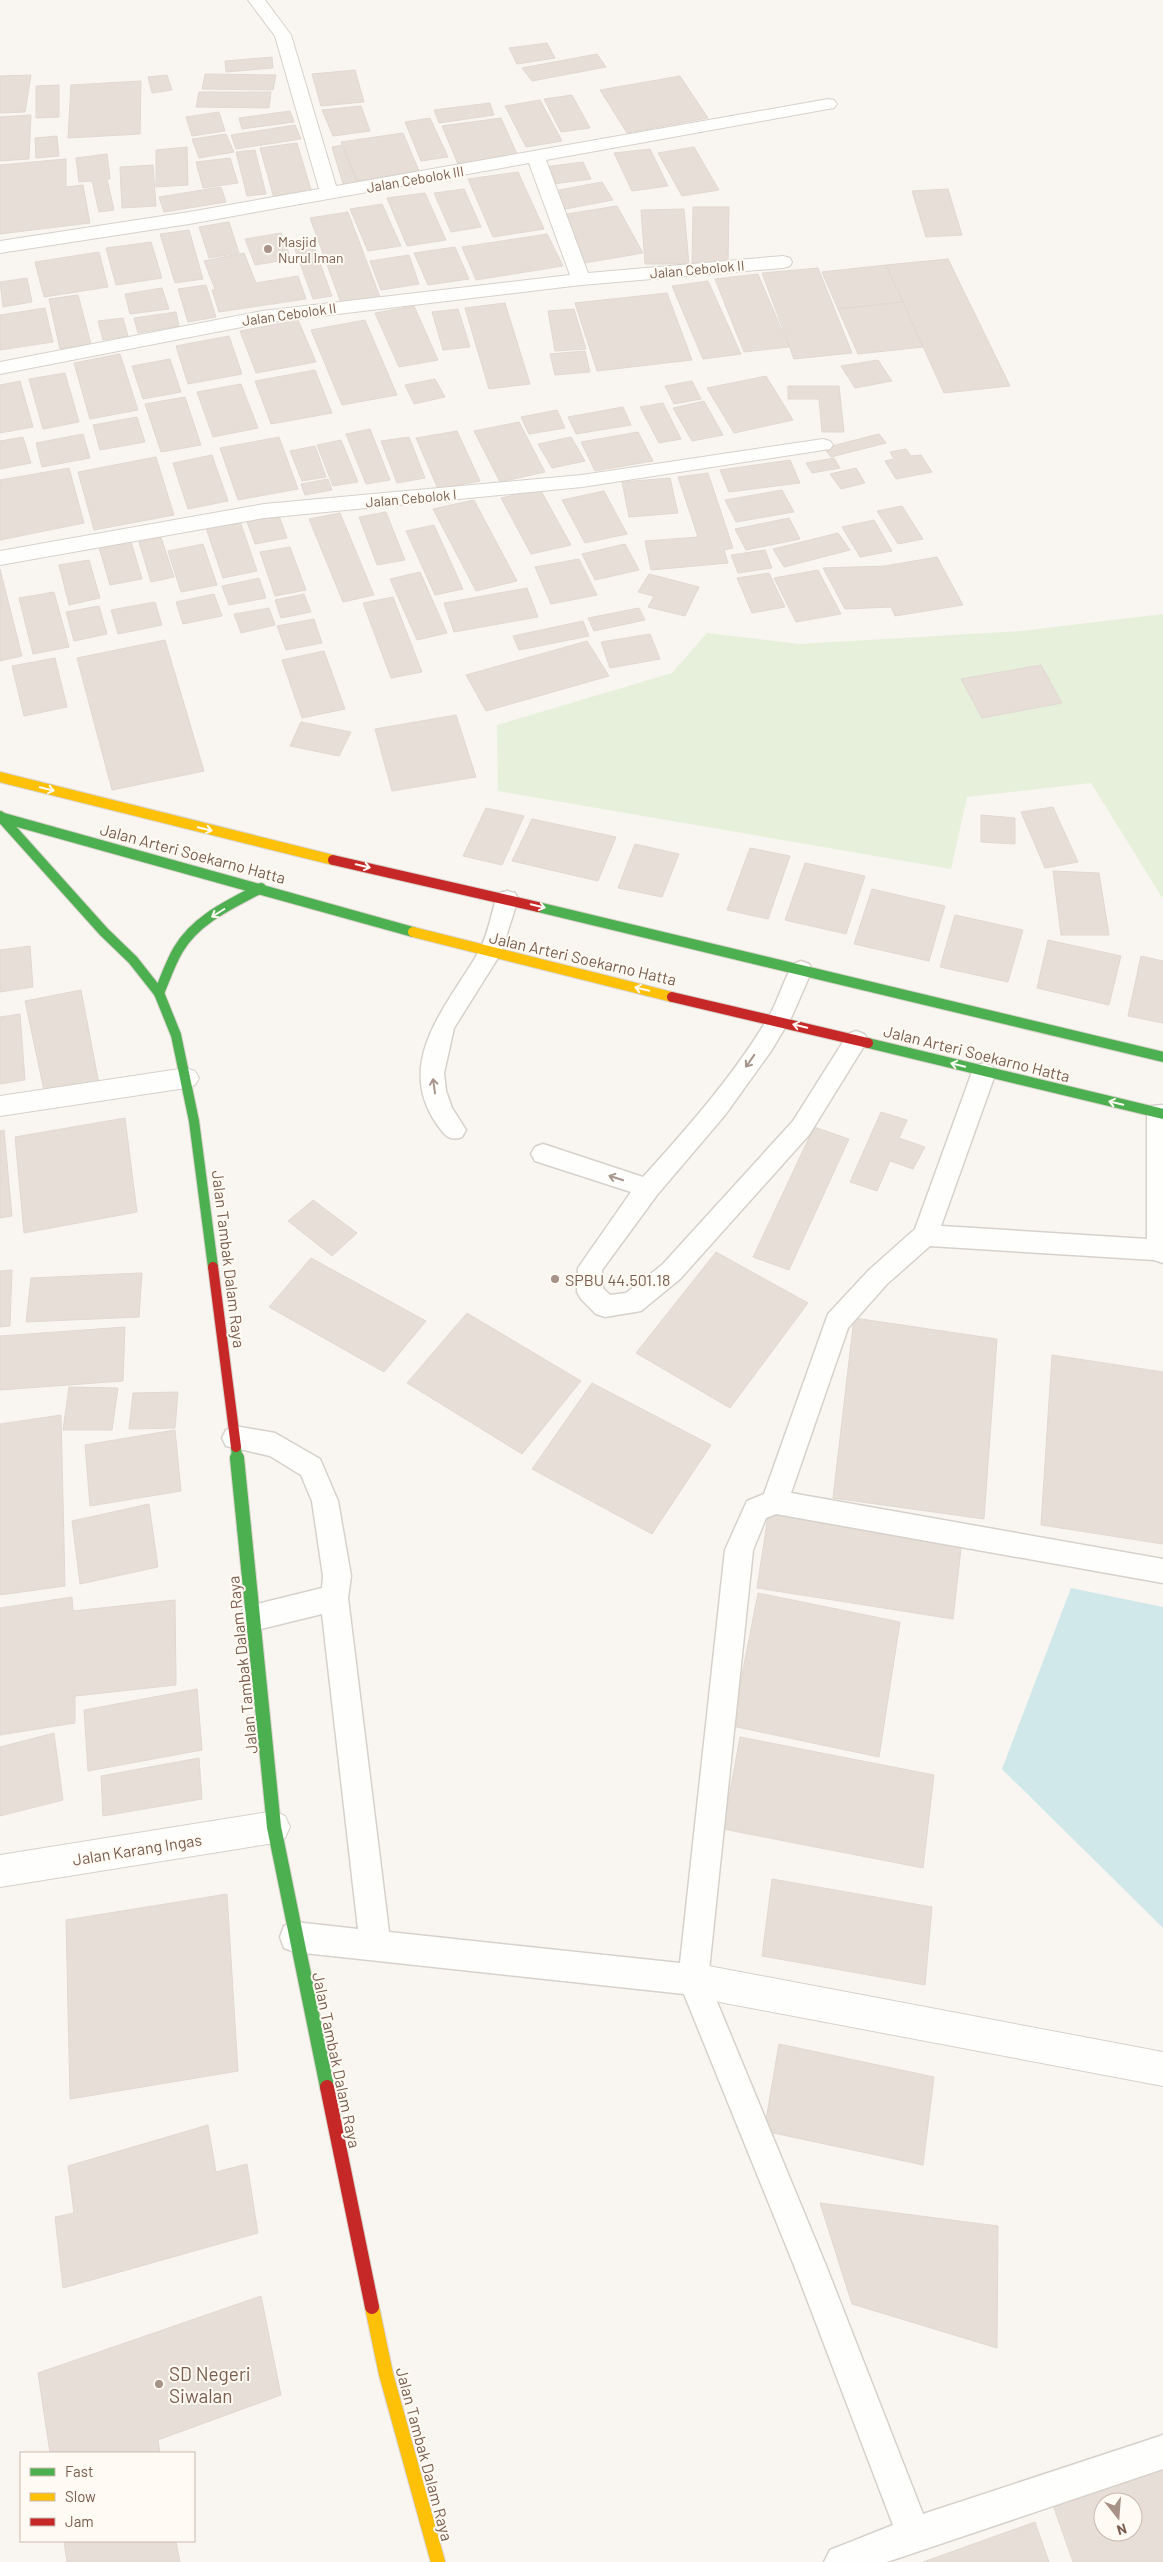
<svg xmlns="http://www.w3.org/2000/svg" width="1163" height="2562" font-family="Barlow,sans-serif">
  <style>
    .green { fill: #e7f0db }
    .water { fill: #d0e8ea }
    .building { fill: #e6ded7; stroke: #e2d8d2; fill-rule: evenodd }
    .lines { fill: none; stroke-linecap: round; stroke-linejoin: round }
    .lane-casing { stroke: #d7d1cb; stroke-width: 3 }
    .street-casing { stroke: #d7d1cb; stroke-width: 2 }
    .fast-far1-casing { stroke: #d9d2cb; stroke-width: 12 }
    .fast-casing { stroke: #d9d2cb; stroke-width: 16 }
    .slow-far1-casing { stroke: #d9d2cb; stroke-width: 12 }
    .slow-casing { stroke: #d9d2cb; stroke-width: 16 }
    .jam-far1-casing { stroke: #d9d2cb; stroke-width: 12 }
    .jam-casing { stroke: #d9d2cb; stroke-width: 16 }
    .lane { fill: #fefefd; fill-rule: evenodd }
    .street { fill: #fefefd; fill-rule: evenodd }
    .fast-far1 { stroke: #4caf50; stroke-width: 10 }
    .fast { stroke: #4caf50; stroke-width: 14 }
    .slow-far1 { stroke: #ffc107; stroke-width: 10 }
    .slow { stroke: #ffc107; stroke-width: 14 }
    .jam-far1 { stroke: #c62828; stroke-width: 10 }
    .jam { stroke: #c62828; stroke-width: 14 }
    .oneway { stroke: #fffaf3 }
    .oneway2 { stroke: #a8958b }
    .poi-dot { fill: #a69286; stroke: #fffaf3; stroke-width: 2 }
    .labels { text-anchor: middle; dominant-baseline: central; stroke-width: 4; stroke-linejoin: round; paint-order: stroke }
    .far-street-label { font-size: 14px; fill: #7a5c4d; stroke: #fffaf3 }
    .far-poi-label { font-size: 14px; fill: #7a5c4d; stroke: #fffaf3; text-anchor: start }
    .street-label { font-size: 16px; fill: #7a5c4d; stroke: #fffaf3 }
    .poi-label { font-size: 16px; fill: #7a5c4d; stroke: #fffaf3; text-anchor: start }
    .near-poi-label { font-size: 19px; fill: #7a5c4d; stroke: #fffaf3; text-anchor: start }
  </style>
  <rect width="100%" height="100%" fill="#f9f5f0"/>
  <polygon class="green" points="1163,614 1163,899 1091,783 967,797 951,869 498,791 497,725 672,673 707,633 799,644 1021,631"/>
  <polygon class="water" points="1071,1588 1163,1607 1163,1928 1002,1769"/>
  <g class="building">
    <polygon points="547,43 555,58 517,64 509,48"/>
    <polygon points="597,54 606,67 532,81 522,68"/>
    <polygon points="272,57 273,68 226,72 225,61"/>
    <polygon points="355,70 364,102 321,106 312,74"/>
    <polygon points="205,74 276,75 273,90 202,89"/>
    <polygon points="31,75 25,112 0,113 0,76"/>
    <polygon points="167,75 172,90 152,93 148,77"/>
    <polygon points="680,76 708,118 627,133 600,90"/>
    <polygon points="141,81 140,134 68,138 71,85"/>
    <polygon points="59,85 59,117 36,118 36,86"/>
    <polygon points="199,92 271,92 269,108 196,107"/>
    <polygon points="572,95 590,128 561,132 544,99"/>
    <polygon points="540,100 562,141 526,147 505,106"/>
    <polygon points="490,103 494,115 439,123 434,110"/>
    <polygon points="361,106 370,131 333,136 322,110"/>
    <polygon points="290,111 294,122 242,129 239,118"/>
    <polygon points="219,112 225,131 192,136 186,117"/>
    <polygon points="31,115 29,159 0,161 0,117"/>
    <polygon points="430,118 448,157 421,161 405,122"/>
    <polygon points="501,118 518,156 458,164 442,126"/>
    <polygon points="295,125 301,139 236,149 231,135"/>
    <polygon points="403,133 419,171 357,181 341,142"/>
    <polygon points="226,134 234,152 199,158 192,139"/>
    <polygon points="57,136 59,156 36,158 35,138"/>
    <polygon points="297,143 312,193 274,198 260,148"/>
    <polygon points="342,145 358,185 344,187 332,147"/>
    <polygon points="187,147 188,185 156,187 156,150"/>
    <polygon points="694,147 719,190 682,196 658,153"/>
    <polygon points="650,149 668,186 632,191 614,153"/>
    <polygon points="255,150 266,194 247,196 236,152"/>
    <polygon points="107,154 110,179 107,179 114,210 99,212 92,181 79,182 76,158"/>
    <polygon points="230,158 238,183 203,188 196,162"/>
    <polygon points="66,159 66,187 83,185 90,223 0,234 0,165"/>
    <polygon points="583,162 591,179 553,184 544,167"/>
    <polygon points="153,165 156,206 122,208 120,167"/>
    <polygon points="518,172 544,229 493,237 468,179"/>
    <polygon points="602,182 613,200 565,209 554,191"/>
    <polygon points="221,187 226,202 164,212 159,197"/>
    <polygon points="464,189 481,227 451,232 434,193"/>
    <polygon points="948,189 962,235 926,237 912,191"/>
    <polygon points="425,193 446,240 407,246 387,198"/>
    <polygon points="382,204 401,246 368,251 350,209"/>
    <polygon points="617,206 643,253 585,263 560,215"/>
    <polygon points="693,207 729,207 728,264 692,263"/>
    <polygon points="684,209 689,264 645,264 641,210"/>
    <polygon points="348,212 380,297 341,303 310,218"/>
    <polygon points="229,222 239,253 209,258 199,227"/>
    <polygon points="189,230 203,279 175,283 160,234"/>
    <polygon points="281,233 291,259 255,265 245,239"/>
    <polygon points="547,234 563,266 476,280 462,247"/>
    <polygon points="312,241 332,296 313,299 293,244"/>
    <polygon points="151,242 162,278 116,285 106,248"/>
    <polygon points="455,247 469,279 428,285 414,253"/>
    <polygon points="99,252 108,287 44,297 35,262"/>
    <polygon points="244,253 256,283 298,276 306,299 219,312 212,290 215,289 204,261"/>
    <polygon points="409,255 419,284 381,290 370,261"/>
    <polygon points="948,259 1010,386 944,393 886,265"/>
    <polygon points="886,265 903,302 838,309 822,272"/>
    <polygon points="818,268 852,353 794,359 762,273"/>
    <polygon points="758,274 789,347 744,352 715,279"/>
    <polygon points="27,278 32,302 3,307 0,282"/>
    <polygon points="708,281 741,354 703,359 672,286"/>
    <polygon points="206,285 216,317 188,322 178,289"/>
    <polygon points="162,288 169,309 130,314 125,294"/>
    <polygon points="667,293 692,360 597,371 575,303"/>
    <polygon points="78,295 91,344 60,349 49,299"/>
    <polygon points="903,302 923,347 858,354 838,309"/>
    <polygon points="505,303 530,384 489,389 465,308"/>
    <polygon points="414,306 438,360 399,367 375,313"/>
    <polygon points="45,308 53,342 0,350 0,315"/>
    <polygon points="458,309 470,347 443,350 432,312"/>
    <polygon points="574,309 586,349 555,351 548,311"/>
    <polygon points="176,312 179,326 138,333 134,318"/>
    <polygon points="123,318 128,336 103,340 98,321"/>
    <polygon points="298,320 316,362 256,373 240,331"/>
    <polygon points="365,320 397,395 342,405 311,330"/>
    <polygon points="229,336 242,374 188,384 176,346"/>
    <polygon points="585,351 590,372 555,375 550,354"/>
    <polygon points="120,354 138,410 90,419 74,363"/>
    <polygon points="170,359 181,392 143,399 132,366"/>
    <polygon points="878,360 892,381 855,388 841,366"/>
    <polygon points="315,370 332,413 271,424 255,381"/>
    <polygon points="65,373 79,422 43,429 29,379"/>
    <polygon points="766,376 793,420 734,433 707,388"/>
    <polygon points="435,379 445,397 414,404 405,385"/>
    <polygon points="20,381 33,427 0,433 0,385"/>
    <polygon points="692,381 701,399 674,404 665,386"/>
    <polygon points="241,384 258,428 213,437 197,392"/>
    <polygon points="788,386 839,386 844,432 822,432 819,399 788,399"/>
    <polygon points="185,397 201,445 161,452 145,404"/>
    <polygon points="704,401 723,435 692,441 673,408"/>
    <polygon points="663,403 681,439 659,443 640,407"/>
    <polygon points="623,407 631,425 576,434 568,417"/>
    <polygon points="557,410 565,428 529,434 521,417"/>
    <polygon points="137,417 145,442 100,450 93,425"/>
    <polygon points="519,422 545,472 500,482 474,431"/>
    <polygon points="370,429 390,480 366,484 346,434"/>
    <polygon points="457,431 480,481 438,489 416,438"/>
    <polygon points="638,432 653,461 595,471 581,442"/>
    <polygon points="83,434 90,458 42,467 36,443"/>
    <polygon points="879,434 886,443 831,457 824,448"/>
    <polygon points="23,437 31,463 0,469 0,441"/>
    <polygon points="279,437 298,489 238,500 220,448"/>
    <polygon points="409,437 425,478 397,483 381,441"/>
    <polygon points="571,437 585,461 552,468 538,444"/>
    <polygon points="341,440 358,482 333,486 317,445"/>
    <polygon points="315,446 326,477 302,481 290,451"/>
    <polygon points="906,449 911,456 921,455 932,472 896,479 885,461 894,459 890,452"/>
    <polygon points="212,455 228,501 188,509 173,463"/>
    <polygon points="156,457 174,515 94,530 78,472"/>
    <polygon points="834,458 840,468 812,473 806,463"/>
    <polygon points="790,460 800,483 729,492 720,470"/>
    <polygon points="69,468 84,523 0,540 0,480"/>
    <polygon points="856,468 865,483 841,489 830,474"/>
    <polygon points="708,473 733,548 724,550 728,563 651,570 645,541 698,537 678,477"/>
    <polygon points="670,478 678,513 629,517 622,482"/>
    <polygon points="328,479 332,490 305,495 301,484"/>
    <polygon points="540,489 571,545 531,554 501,498"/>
    <polygon points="782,490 794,512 736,522 725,500"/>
    <polygon points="604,491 627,534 585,543 562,500"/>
    <polygon points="474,500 517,581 476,591 433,509"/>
    <polygon points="902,506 923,539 898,544 877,511"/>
    <polygon points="386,512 405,560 377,565 359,517"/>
    <polygon points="278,513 287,538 255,544 246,519"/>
    <polygon points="340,513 374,595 343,602 309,519"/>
    <polygon points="239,518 257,571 223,578 205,525"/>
    <polygon points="789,518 800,539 746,550 735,529"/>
    <polygon points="874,520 892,551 860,557 842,527"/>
    <polygon points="434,525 463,589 435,595 406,531"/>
    <polygon points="838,533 850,550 784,567 773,549"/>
    <polygon points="161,537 174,577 151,582 139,542"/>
    <polygon points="130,538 142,579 110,585 98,544"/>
    <polygon points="203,544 217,585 181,592 168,551"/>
    <polygon points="625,544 639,570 595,580 582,554"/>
    <polygon points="290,547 306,590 275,596 260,552"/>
    <polygon points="765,550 772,568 738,573 731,555"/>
    <polygon points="937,557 963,605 895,616 891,607 845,609 823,568 885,566"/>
    <polygon points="579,559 597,595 551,604 535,567"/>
    <polygon points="89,560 100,598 69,605 59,565"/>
    <polygon points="0,569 22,656 0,661"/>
    <polygon points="818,570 841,614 796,622 774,578"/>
    <polygon points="420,572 447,633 417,640 390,579"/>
    <polygon points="769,573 785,607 752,613 737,578"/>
    <polygon points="649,574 699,587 685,616 648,607 654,596 638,592"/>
    <polygon points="259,578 266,598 229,605 222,586"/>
    <polygon points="527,588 538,617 454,632 444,603"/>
    <polygon points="54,592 69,647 33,654 19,598"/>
    <polygon points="214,594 222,616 183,624 176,602"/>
    <polygon points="304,594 311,612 281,618 275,600"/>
    <polygon points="393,597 422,672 391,678 363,603"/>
    <polygon points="155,602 162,625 118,634 111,610"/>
    <polygon points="99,606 107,634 74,641 66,612"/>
    <polygon points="269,608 275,625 241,633 234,614"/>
    <polygon points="639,608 645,620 594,631 588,618"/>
    <polygon points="314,619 322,643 286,650 277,626"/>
    <polygon points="583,621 589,636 519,650 513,636"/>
    <polygon points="650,634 660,659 610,668 601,642"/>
    <polygon points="165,640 204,771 112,790 77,658"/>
    <polygon points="587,641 609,676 486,711 466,675"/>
    <polygon points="324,651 345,709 302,718 282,660"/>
    <polygon points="55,658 67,707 24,716 12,666"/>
    <polygon points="1041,665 1062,703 982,718 961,679"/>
    <polygon points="456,715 476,777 392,791 375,729"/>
    <polygon points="301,722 351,732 339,756 290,746"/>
    <polygon points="1053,807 1078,862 1045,868 1021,812"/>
    <polygon points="486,808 524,816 502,865 463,856"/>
    <polygon points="981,815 1015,818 1015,844 981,842"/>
    <polygon points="532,819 616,837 598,881 512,861"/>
    <polygon points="635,844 679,854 662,897 618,888"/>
    <polygon points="750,848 790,856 768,919 727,910"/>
    <polygon points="805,863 865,876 846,934 785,920"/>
    <polygon points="1053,871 1099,873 1109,935 1061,935"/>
    <polygon points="872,889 945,906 929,961 854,944"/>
    <polygon points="955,915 1023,930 1008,982 940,967"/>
    <polygon points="1048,940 1121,956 1109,1005 1037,988"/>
    <polygon points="30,946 33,987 0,992 0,950"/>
    <polygon points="1141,956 1163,961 1163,1023 1128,1016"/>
    <polygon points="81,990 100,1089 45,1095 25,1001"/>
    <polygon points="20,1014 25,1080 0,1084 0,1017"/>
    <polygon points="881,1112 907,1120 899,1138 925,1147 913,1169 890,1161 877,1191 850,1182"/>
    <polygon points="125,1118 137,1212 24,1233 15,1137"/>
    <polygon points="814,1127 849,1139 789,1270 753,1257"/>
    <polygon points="4,1130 12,1216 0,1218 0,1131"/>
    <polygon points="313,1200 357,1233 332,1256 288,1221"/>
    <polygon points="716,1252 808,1303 730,1408 636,1353"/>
    <polygon points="311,1258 426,1321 384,1372 269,1307"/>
    <polygon points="12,1270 10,1326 0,1327 0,1271"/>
    <polygon points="142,1273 139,1317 26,1322 31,1278"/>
    <polygon points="467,1313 581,1381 522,1454 407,1383"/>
    <polygon points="854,1318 997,1339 984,1519 833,1498"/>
    <polygon points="125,1327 123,1381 0,1390 0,1336"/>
    <polygon points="1052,1355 1163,1372 1163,1544 1041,1525"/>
    <polygon points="592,1383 711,1445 652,1534 532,1469"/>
    <polygon points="69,1387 118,1388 112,1430 63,1430"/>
    <polygon points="178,1392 175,1428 129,1429 133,1393"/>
    <polygon points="61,1415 65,1586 0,1595 0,1424"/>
    <polygon points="175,1430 181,1491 90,1506 85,1445"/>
    <polygon points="149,1504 158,1567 80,1584 72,1521"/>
    <polygon points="769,1509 962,1540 953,1619 757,1588"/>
    <polygon points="758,1593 900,1622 879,1757 732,1726"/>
    <polygon points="72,1597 73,1611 175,1600 176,1685 75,1696 75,1723 0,1735 0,1608"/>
    <polygon points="197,1689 202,1750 88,1771 84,1710"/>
    <polygon points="54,1733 63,1800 0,1816 0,1747"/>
    <polygon points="740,1737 934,1775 923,1868 723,1829"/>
    <polygon points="199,1758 202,1799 103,1816 101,1776"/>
    <polygon points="772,1879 932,1907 925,1985 762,1956"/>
    <polygon points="227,1894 238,2071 70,2099 66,1920"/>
    <polygon points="779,2044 934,2077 923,2165 764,2131"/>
    <polygon points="208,2125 216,2172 247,2164 258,2233 63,2288 55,2217 74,2213 68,2166"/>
    <polygon points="820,2203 998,2226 997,2348 852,2304"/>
    <polygon points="261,2296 281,2395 158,2440 160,2453 50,2453 38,2373"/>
    <path d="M1163,2466V2562H1073L1053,2505ZM1103,2502H1133V2532H1103Z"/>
    <polygon points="1035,2522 1049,2562 923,2562"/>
    <polygon points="64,2541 176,2541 180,2562 67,2562"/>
  </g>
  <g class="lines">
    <g class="lane-casing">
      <g id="lane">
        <path d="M507,891L515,893L518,899L501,953L454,1028L444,1073L446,1091L452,1108L466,1130L462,1137C448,1142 444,1134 436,1123C394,1061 448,1005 478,953C487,938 491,916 496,899L499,893Z"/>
        <path d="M801,961L809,964L812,970L792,1016L771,1051L725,1115L657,1195L602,1270L603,1288L610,1295L626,1293L662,1265L793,1121L848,1034L856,1031L864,1034L868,1040L864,1046L809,1135L680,1279L641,1311L605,1317L596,1314L581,1299L577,1292L578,1268L631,1192L535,1161L531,1154L535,1147L543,1144L643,1177C689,1126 736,1073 771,1013C779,997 784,980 793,964Z"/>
        <polygon points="984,1063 992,1066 996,1072 941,1226 1147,1239 1147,1113 1151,1106 1163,1105 1163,1263 1154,1260 930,1246 887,1284 848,1328 791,1493 1163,1559 1163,1583 776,1514 766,1518 753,1550 708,1980 827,2268 923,2514 1163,2435 1163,2469 887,2562 824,2562 830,2550 893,2525 795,2268 684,1994 295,1952 284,1948 280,1937 284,1926 295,1922 358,1929 322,1614 253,1631 243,1627 239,1618 243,1609 253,1605 322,1588 323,1576 312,1501 301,1475 270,1456 226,1446 222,1438 226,1430 235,1426 275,1433 320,1459 338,1501 351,1576 348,1598 389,1932 680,1963 725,1550 747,1501 764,1494 828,1314 869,1270 915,1229 972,1072 976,1066"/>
      </g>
    </g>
    <g class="street-casing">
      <g id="street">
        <polygon points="248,0 265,0 291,35 336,186 828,99 834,100 837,104 834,108 828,109 546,160 588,273 783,256 790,258 792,262 790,266 783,268 581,285 262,323 0,374 0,362 262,311 570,275 529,163 189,224 0,253 0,241 189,212 319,189 275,36"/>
        <polygon points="823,439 830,441 833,445 830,449 582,487 264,518 0,565 0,551 264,504 582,475"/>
        <polygon points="186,1068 195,1071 199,1078 195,1085 186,1088 0,1116 0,1096"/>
        <polygon points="274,1811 285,1816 290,1827 285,1838 274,1843 0,1887 0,1855"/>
        <polygon points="693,1963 1163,2052 1163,2086 693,1997 681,1992 676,1980 681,1968"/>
      </g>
    </g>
    <g class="fast-far1-casing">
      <g id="fast-far1">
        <polyline points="0,816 104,932 133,960 159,993 176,1035 194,1121 213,1267"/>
        <polyline points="0,817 413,932"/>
        <polyline points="538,907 1163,1057"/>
        <path d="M159,993C165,979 170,964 178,950C196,919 231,904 261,888"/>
        <polyline points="868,1043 1163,1114"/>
        <polyline points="236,1447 237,1459"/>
      </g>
    </g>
    <g class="fast-casing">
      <polyline id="fast" points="237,1458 274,1827 327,2087"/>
    </g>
    <g class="slow-far1-casing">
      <g id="slow-far1">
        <polyline points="0,777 333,860"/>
        <polyline points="413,932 672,997"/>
      </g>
    </g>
    <g class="slow-casing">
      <polyline id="slow" points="372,2307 386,2374 438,2562"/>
    </g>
    <g class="jam-far1-casing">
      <g id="jam-far1">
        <polyline points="333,860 538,907"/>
        <polyline points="672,997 868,1043"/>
        <polyline points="213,1267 236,1447"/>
      </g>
    </g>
    <g class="jam-casing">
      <polyline id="jam" points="327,2087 372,2307"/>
    </g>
    <use href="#lane" class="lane"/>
    <use href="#street" class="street"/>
    <use href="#fast-far1" class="fast-far1"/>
    <use href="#fast" class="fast"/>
    <use href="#slow-far1" class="slow-far1"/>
    <use href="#slow" class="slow"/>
    <use href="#jam-far1" class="jam-far1"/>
    <use href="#jam" class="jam"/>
  </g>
  <defs><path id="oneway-shaft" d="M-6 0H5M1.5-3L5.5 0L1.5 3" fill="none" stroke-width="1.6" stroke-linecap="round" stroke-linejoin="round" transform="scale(1.25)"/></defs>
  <g class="oneway">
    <use href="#oneway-shaft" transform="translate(47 789) rotate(14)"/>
    <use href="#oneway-shaft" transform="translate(205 829) rotate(14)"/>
    <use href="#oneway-shaft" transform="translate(363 866) rotate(13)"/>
    <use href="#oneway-shaft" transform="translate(538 906) rotate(14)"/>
    <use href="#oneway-shaft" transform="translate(218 913) rotate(148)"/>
    <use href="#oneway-shaft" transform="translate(642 989) rotate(-167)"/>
    <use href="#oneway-shaft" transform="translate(800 1026) rotate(-166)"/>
    <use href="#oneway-shaft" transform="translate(958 1065) rotate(-166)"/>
    <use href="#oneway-shaft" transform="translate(1116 1103) rotate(-167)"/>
  </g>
  <g class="oneway2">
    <use href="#oneway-shaft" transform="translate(750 1061) rotate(125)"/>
    <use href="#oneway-shaft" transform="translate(434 1086) rotate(-98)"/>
    <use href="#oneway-shaft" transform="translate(616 1178) rotate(-162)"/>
  </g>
  <g class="poi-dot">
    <circle cx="268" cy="249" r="5"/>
    <circle cx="555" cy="1279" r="5"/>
    <circle cx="159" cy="2384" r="5"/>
  </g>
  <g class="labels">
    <g class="far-street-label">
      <text transform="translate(415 179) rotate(-10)">Jalan Cebolok III</text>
      <text transform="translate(697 269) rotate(-5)">Jalan Cebolok II</text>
      <text transform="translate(289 314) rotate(-8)">Jalan Cebolok II</text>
      <text transform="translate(411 498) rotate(-5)">Jalan Cebolok I</text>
    </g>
    <g class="far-poi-label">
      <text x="278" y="241">Masjid<tspan x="278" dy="16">Nurul Iman</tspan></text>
    </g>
    <g class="street-label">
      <text transform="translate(193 853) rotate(15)">Jalan Arteri Soekarno Hatta</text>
      <text transform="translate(583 958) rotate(13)">Jalan Arteri Soekarno Hatta</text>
      <text transform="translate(977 1053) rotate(14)">Jalan Arteri Soekarno Hatta</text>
      <text transform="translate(229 1259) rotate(83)">Jalan Tambak Dalam Raya</text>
      <text transform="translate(242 1665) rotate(-96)">Jalan Tambak Dalam Raya</text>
      <text transform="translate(137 1849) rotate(-9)">Jalan Karang Ingas</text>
      <text transform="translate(337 2060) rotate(78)">Jalan Tambak Dalam Raya</text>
      <text transform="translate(425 2454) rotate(75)">Jalan Tambak Dalam Raya</text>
    </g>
    <g class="poi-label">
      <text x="565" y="1279">SPBU 44.501.18</text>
    </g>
    <g class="near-poi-label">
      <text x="169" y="2373">SD Negeri<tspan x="169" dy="22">Siwalan</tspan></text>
    </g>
  </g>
  <rect x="20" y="2452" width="175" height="90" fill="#fffaf3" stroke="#cabbb1"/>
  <rect x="30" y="2468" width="25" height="8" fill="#4caf50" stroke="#cabbb1"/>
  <text x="65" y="2477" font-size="15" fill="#7a5c4d">Fast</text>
  <rect x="30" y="2493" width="25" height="8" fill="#ffc107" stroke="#cabbb1"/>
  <text x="65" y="2502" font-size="15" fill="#7a5c4d">Slow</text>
  <rect x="30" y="2518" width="25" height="8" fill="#c62828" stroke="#cabbb1"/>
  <text x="65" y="2527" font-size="15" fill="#7a5c4d">Jam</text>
  <g transform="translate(1118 2517) rotate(163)"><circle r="24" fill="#fffaf3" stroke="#cabbb1"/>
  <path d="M0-4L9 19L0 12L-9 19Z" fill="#a69286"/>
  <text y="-8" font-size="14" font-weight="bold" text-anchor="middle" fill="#7a5c4d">N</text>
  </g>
</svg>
